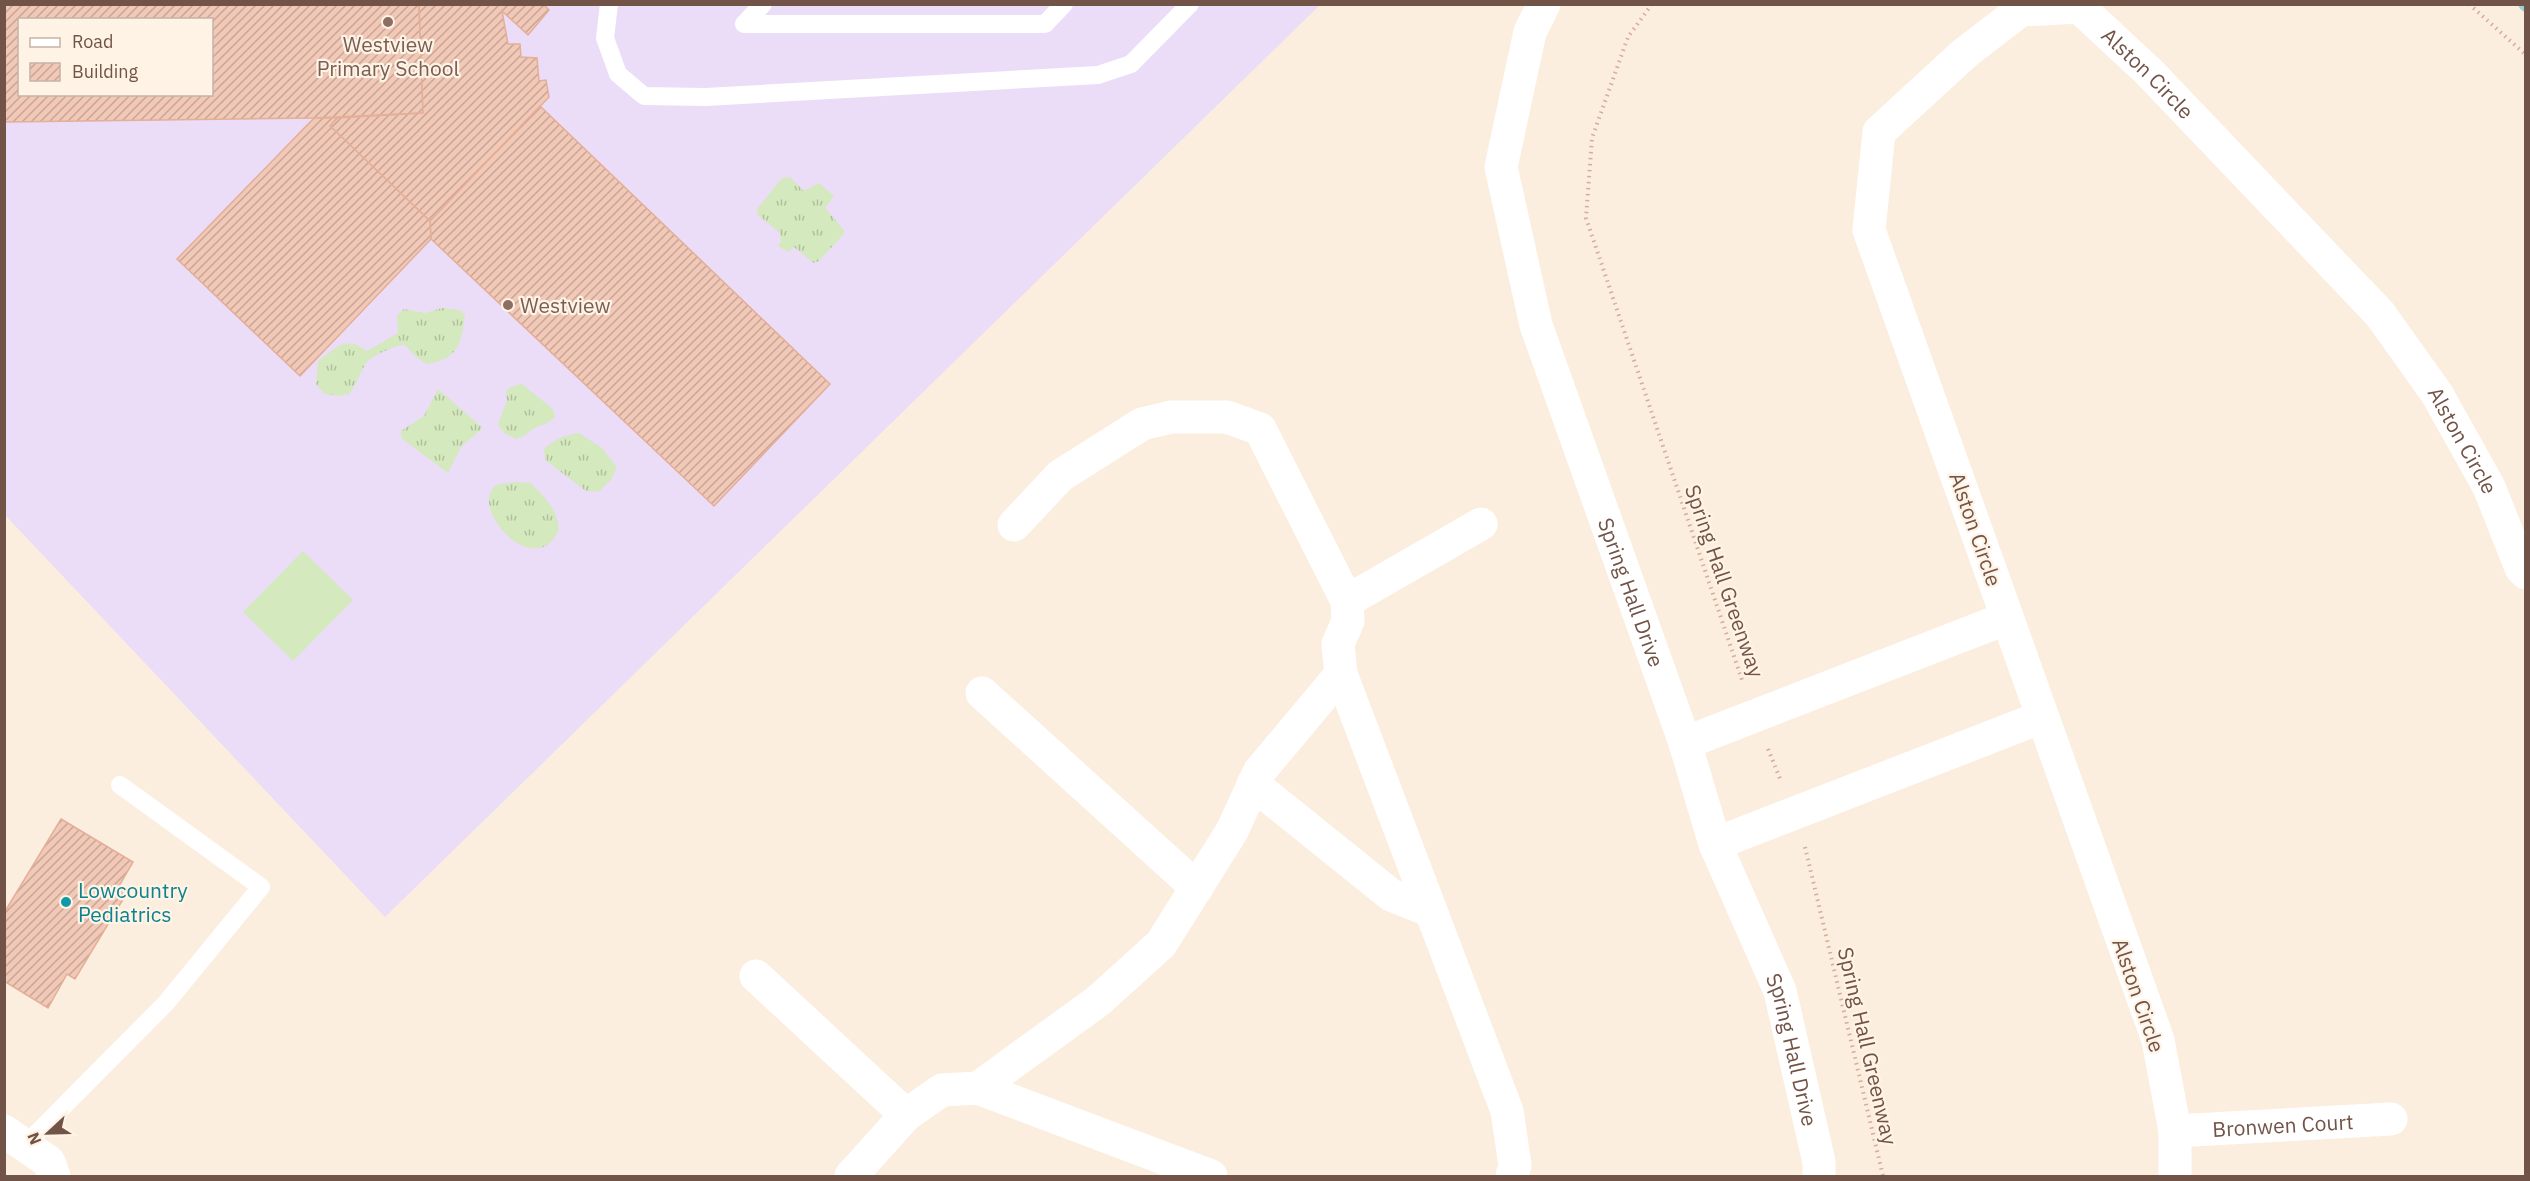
<svg xmlns="http://www.w3.org/2000/svg" width="2530" height="1181" font-family="'IBM Plex Sans',sans-serif">
  <style>
    .education { fill: #ebdcf8; fill-rule: evenodd }
    .grass { fill: url(#grass-tufts) }
    .garden { fill: #d4e9be }
    .lines { fill: none; stroke-linecap: round; stroke-linejoin: round }
    .stream { stroke: #9bd3d7; stroke-width: 12 }
    .building { fill: url(#building-hatch); stroke: #e4ae97; stroke-width: 1.5; fill-rule: evenodd }
    .path { stroke: #d6ac9b; stroke-width: 4; stroke-dasharray: 1.5 4.5; stroke-linecap: butt }
    .service { stroke: #fff; stroke-width: 18 }
    .minor { stroke: #fff; stroke-width: 33 }
    .education-dot { fill: #8d6e63; stroke: #fff3e5; stroke-width: 2 }
    .culture-dot { fill: #0f9aa8; stroke: #fff3e5; stroke-width: 2 }
    .labels { text-anchor: middle; dominant-baseline: central; stroke-width: 4.5; stroke-linejoin: round; paint-order: stroke }
    .education-label { font-size: 21px; fill: #785e54; stroke: #fff3e5 }
    .street-label { font-size: 21px; fill: #725347; stroke: #fff3e5 }
    .culture-label { font-size: 21px; fill: #0d838f; stroke: #fff3e5; text-anchor: start }
  </style>
  <defs>
    <pattern id="grass-tufts" width="24" height="20" patternUnits="userSpaceOnUse" patternTransform="scale(1.5)"><rect width="24" height="20" fill="#d4e9be"/><path d="M3 7l-1-3M5 7V3M7 7l1-3M15 17l-1-3M17 17v-4M19 17l1-3" fill="none" stroke="#b0bf9c"/></pattern>
    <pattern id="building-hatch" width="6" height="6" patternUnits="userSpaceOnUse" patternTransform="scale(1.5)"><rect width="6" height="6" fill="#f2c9b7"/><path d="M-1 1l2-2M0 6l6-6M5 7l2-2" fill="none" stroke="#c8a697"/></pattern>
  </defs>
  <rect width="100%" height="100%" fill="#fceedf"/>
  <path class="education" d="M5,5H1320L385,917L5,515ZM20,20H212V94H20Z"/>
  <g class="grass">
    <polygon points="790,177 804,191 819,183 834,196 825,208 844,230 843,235 819,261 814,263 794,247 788,252 778,246 781,242 780,233 757,214 757,209 782,178"/>
    <path d="M442,308L460,310L465,315C461,343 459,359 427,364L416,357L405,345C397,344 370,357 366,363C360,373 357,384 349,394L339,396L325,394L316,384L318,361C337,348 345,335 367,351L398,333L397,315L404,309L425,313Z"/>
    <path d="M522,384L553,409L555,417C548,425 541,424 533,429C527,433 524,437 516,439L504,433L498,424L507,401L506,391L511,387Z"/>
    <polygon points="438,389 483,428 461,447 448,473 401,438 401,431 424,416"/>
    <path d="M579,433L602,448L617,467L611,480L598,492L586,491L545,460L544,449C555,439 565,435 579,433Z"/>
    <path d="M514,482L531,483C546,499 557,508 559,530C555,537 551,544 543,547C519,556 487,521 489,498C489,494 493,489 495,485Z"/>
  </g>
  <polygon class="garden" points="303,551 353,600 293,661 243,612"/>
  <g class="lines">
    <polyline class="stream" points="2524,4 2526,6"/>
  </g>
  <g class="building">
    <path d="M4,4H419L423,113L314,118L4,122ZM20,20H212V94H20Z"/>
    <polygon points="419,4 543,4 549,10 528,35 502,11 508,44 520,44 521,57 537,58 539,81 546,80 549,97 430,221 330,126 337,118 423,113"/>
    <polygon points="540,106 830,384 714,506 431,239 430,221"/>
    <polygon points="314,118 337,118 330,126 430,221 431,239 300,376 177,259"/>
    <polygon points="61,819 133,862 119,886 128,891 75,979 67,974 48,1008 4,981 4,913"/>
  </g>
  <g class="lines">
    <g class="path">
      <polyline points="1652,4 1628,37 1592,138 1586,218 1743,683"/>
      <polyline points="2469,4 2526,55"/>
      <polyline points="1768,749 1781,781"/>
      <polyline points="1805,847 1883,1176"/>
    </g>
    <g class="service">
      <polyline points="609,4 605,38 618,74 644,96 706,97 1098,75 1131,64 1190,4"/>
      <polyline points="763,4 744,24 1045,24 1064,4"/>
      <polyline points="25,1145 166,1003 261,887 120,785"/>
    </g>
    <g class="minor">
      <path id="s1" d="M1544,4L1530,32L1501,167L1536,325L1685,743L1715,844L1780,991L1819,1162V1176"/>
      <polyline points="1014,525 1060,476 1142,424 1171,417 1227,417 1260,429 1347,601 1348,621 1338,644 1341,674 1507,1111 1515,1165 1512,1176"/>
      <polyline points="1347,601 1481,524"/>
      <polyline points="982,693 1197,888"/>
      <polyline points="1685,743 2007,618"/>
      <polyline points="1253,784 1391,895 1431,911"/>
      <polyline points="1715,844 2042,717"/>
      <polyline points="756,976 906,1115"/>
      <polyline points="978,1088 1098,1001 1161,944 1232,831 1259,772 1341,674"/>
      <polyline points="4,1131 49,1162 54,1176"/>
      <path id="s2" d="M2175,1131L2391,1119"/>
      <polyline points="851,1176 906,1115 942,1090 978,1088 1211,1176"/>
      <path id="s3" d="M2175,1176V1131L2158,1040L1869,230L1879,132L1965,53L2021,10L2079,7L2149,72L2380,314L2437,394L2489,487L2521,568L2526,573"/>
    </g>
  </g>
  <g class="education-dot">
    <circle cx="388" cy="22" r="6"/>
    <circle cx="508" cy="305" r="6"/>
  </g>
  <circle class="culture-dot" cx="66" cy="902" r="6"/>
  <g class="labels">
    <g class="education-label">
      <text x="388" y="44">Westview<tspan x="388" dy="24">Primary School</tspan></text>
      <text x="520" y="305" text-anchor="start">Westview</text>
    </g>
    <g class="street-label">
      <text stroke="none"><textPath href="#s3" startOffset="1437">Alston Circle</textPath></text>
      <text stroke="none"><textPath href="#s3" startOffset="1923">Alston Circle</textPath></text>
      <text transform="translate(1976 529) rotate(71)">Alston Circle</text>
      <text transform="translate(1725 581) rotate(71)">Spring Hall Greenway</text>
      <text stroke="none"><textPath href="#s1" startOffset="615">Spring Hall Drive</textPath></text>
      <text transform="translate(2139 995) rotate(71)">Alston Circle</text>
      <text transform="translate(1868 1046) rotate(77)">Spring Hall Greenway</text>
      <text stroke="none"><textPath href="#s1" startOffset="1101">Spring Hall Drive</textPath></text>
      <text stroke="none"><textPath href="#s2" startOffset="108">Bronwen Court</textPath></text>
    </g>
    <g class="culture-label">
      <text x="78" y="890">Lowcountry<tspan x="78" dy="24">Pediatrics</tspan></text>
    </g>
  </g>
  <rect width="2530" height="1181" fill="none" stroke="#725347" stroke-width="12"/>
  <rect x="18" y="18" width="195" height="78" fill="#fff3e5" stroke="#c7b3a6" stroke-width="1.5"/>
  <rect x="30" y="38" width="30" height="9" fill="#ffffff" stroke="#c7b3a6" stroke-width="1.5"/>
  <text x="72" y="48" font-size="18" fill="#725347">Road</text>
  <rect x="30" y="63" width="30" height="18" fill="url(#building-hatch)" stroke="#c7b3a6" stroke-width="1.5"/>
  <text x="72" y="78" font-size="18" fill="#725347">Building</text>
  <g transform="translate(48 1133) rotate(248)" stroke="#fff3e5" stroke-width="4.5" paint-order="stroke">
  <path d="M0-4.5L10 22L0 15L-10 22Z" fill="#725347"/>
  <text y="-9" font-size="16" font-weight="bold" text-anchor="middle" fill="#725347">N</text>
  </g>
</svg>
